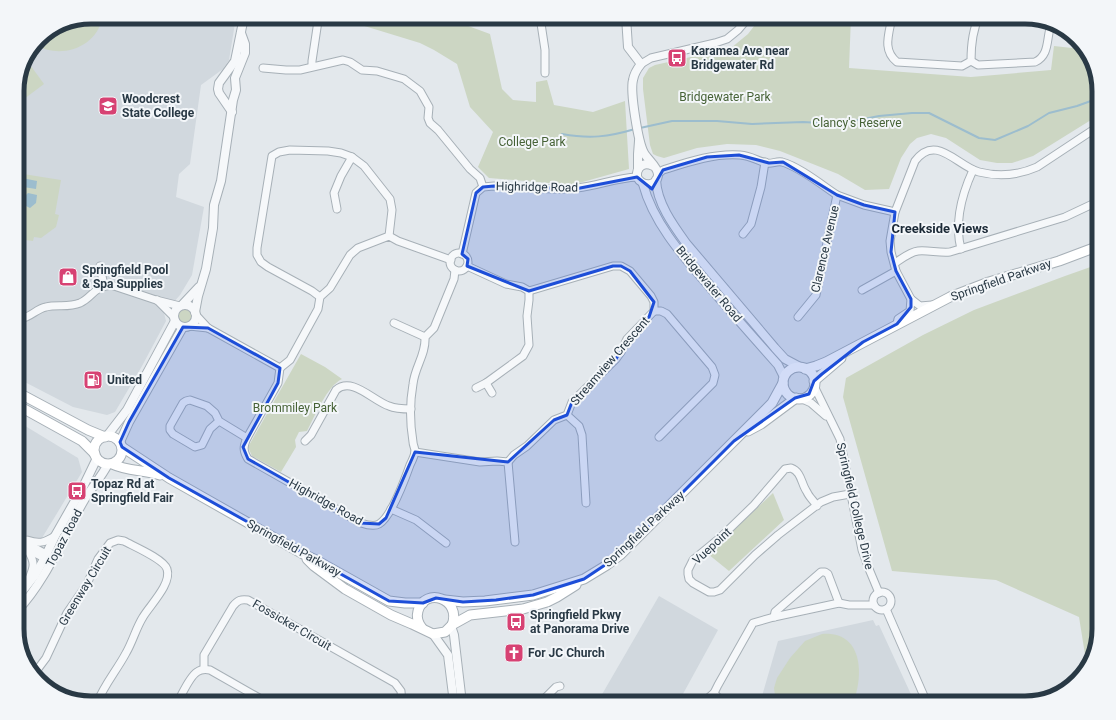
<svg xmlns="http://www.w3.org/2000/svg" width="1116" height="720" font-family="Roboto,sans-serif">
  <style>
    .built { fill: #d1d8de }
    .green { fill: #ccd6c3 }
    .water { fill: #9cbdce }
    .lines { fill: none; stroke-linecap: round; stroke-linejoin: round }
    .stream { stroke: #9cbdce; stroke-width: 2 }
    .minor-casing { stroke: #a7b0b7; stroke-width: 9 }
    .tertiary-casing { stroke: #a7b0b7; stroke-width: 10 }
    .secondary-casing { stroke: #a7b0b7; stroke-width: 11 }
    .minor { stroke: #f6f8fa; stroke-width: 7 }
    .tertiary { stroke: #f6f8fa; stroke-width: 8 }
    .secondary { stroke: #fff; stroke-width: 9 }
    .marked { fill: #1d4ed8; fill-opacity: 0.2; stroke: #1d4ed8; stroke-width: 3; stroke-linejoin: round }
    .labels { text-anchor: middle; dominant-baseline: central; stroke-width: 4; stroke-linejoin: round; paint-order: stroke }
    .poi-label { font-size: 12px; font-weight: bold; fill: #293945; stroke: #f3f6f9; text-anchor: start }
    .park-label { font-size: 12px; fill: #466236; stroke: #f3f6f9 }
    .street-label { font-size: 12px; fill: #293945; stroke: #f3f6f9 }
    .neighbourhood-label { font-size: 13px; font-weight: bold; fill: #1b2936; stroke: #f3f6f9 }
    .rim { fill: none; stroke: #293945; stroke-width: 5 }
  </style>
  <rect width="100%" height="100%" fill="#e3e8ec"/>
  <g class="built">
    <polygon points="91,17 236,17 229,60 223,69 201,85 190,164 179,174 176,197 204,207 192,275 180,295 164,313 166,321 142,366 115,412 107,415 73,407 17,378 17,87 39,39 63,23"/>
    <polygon points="17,421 78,458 82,472 42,538 30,537 17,530"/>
    <polygon points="659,596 718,630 678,703 597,703"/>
    <polygon points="873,620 876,626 879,625 915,703 760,703 778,641"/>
  </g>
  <g class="green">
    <path d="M91,17H102C98,47 60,60 36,45L39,39L63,23Z"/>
    <polygon points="335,17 444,17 490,34 502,89 513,100 536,102 536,82 547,80 554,105 593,112 625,101 629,169 572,185 489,178 478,167 493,132 470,107 457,64 434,50 420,43"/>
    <polygon points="761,17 851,17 849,68 971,77 1051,70 1054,46 1081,49 1083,47 1089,54 1099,91 1099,115 1033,156 1012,163 997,163 980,160 946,138 931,134 917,138 910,144 901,158 889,189 865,190 838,174 780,151 756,145 727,144 697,148 664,158 657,156 653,154 650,145 643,89 643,78 649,68 655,65 731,48 748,34"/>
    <path d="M28,62L44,84L20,102C11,91 23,73 28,62Z"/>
    <polygon points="17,173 61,180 55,214 59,215 56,227 41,238 34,237 33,241 17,239"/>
    <polygon points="1099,264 1099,629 1087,667 1079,617 996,580 892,571 843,397 846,378 923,335 974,310 1065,276"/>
    <circle cx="185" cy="316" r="8"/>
    <path d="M301,354L325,367L342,379C327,386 315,416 307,431L299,432L295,440L296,447L281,472L252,456L248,447Z"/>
    <polygon points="773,493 784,520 729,571 708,554"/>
    <path d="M822,634C863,631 864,675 853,703H776L774,688L777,678L790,658L805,641Z"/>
  </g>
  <g class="water">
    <polygon points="17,177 37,181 36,189 17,186"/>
    <polygon points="28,193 37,195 36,203 30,208 24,205 22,208 20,208 19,205 21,201 21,194 26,195"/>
  </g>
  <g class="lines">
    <g class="stream">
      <polyline points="640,128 672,121 717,121 752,124 803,122 839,124 879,116 912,113 929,113 979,138 995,140 1028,126 1049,113 1077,106 1099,98"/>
      <path d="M562,134C590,139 608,137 635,129"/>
    </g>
    <g class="minor-casing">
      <g id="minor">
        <polyline points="540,17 545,50 545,73"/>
        <path d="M892,17C889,34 882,50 897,62L962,66L971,61C971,46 972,31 979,17"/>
        <path d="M971,61L978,65L1035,62C1050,55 1046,39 1051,25"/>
        <polyline points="641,64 651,58 715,43 727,39 738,30 749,17"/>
        <polyline points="312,66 312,61 318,21 317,17"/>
        <polyline points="263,68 286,70 300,70 343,60 350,62 362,70 377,71 404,79 420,91 429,107 428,118 430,123 438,130 470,169 480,178 483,187"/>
        <path d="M658,174L663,170C688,162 714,153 740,155C752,156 757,161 767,163C772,164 776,161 782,162C798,166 822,185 837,195L816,295L798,317"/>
        <polyline points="837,195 864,205 895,212"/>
        <polyline points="337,209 334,193 341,176 352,157"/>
        <polyline points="743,234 751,224 761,187 765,162"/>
        <path d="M961,249C954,222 962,194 973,170"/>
        <circle cx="459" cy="262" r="9"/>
        <path d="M462,254L476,193L483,187L494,186C520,187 550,191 577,188C598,186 615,178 637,177"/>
        <path d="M895,263C901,259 910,252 918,251C928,250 939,253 950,252L1065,217L1099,201"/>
        <polyline points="100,266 104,286"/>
        <polyline points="862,290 896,271"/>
        <polyline points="320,297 312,291 268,267 261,262 257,255 257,248 272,156 279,152 290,150 328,151 341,153 352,157 364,166 390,199 392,210 389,236"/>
        <polyline points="911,299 920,306 932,305"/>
        <polyline points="157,300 174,317"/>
        <polyline points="654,311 661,311 667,314 712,367 715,375 713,383 659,437"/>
        <polyline points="196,315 208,328 280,368"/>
        <path d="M17,318C29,320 35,309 46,307C57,304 68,308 80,303C93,297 93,287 111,285L156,300L180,306"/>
        <polyline points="394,323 425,337"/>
        <path d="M897,324L898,319L910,311L911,299L896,271L891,252L890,241L895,212L915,161C936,133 957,166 979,172C999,177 1019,175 1037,167L1099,126"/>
        <polyline points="189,326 208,328"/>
        <path d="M280,368L278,383L247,438C243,447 243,451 248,459L361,523C367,525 374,527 379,524C391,517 405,479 410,465C412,461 415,455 415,451C415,448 413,445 413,442C410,424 410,401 413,384C415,366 426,355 425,337L434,328L454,279L455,270"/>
        <polyline points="280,368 290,360 318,309 320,297 330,288 350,255 358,248 389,236 398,241 451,260"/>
        <polyline points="486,383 523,356 529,345 527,316 529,300 529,291"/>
        <polyline points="814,386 840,439 862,550 869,569 879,593"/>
        <polyline points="476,388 486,383 492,393"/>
        <polyline points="800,398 811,403 826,416"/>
        <polyline points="567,415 579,426 582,435 586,503"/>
        <polyline points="219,421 210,429 202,445 195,447 173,434 170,430 170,426 183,403 186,401 190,400 207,406 215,413 219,421 247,438"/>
        <path d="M305,441L311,435L336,390C352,376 373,401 389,406C396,409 404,409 411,409"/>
        <polyline points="415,452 480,462 497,461 508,462 514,455 527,446 554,420 567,415 572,402 616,359 621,352 627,339 654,311 654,302 651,296 630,271 621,266 613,266 529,291 522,287 506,284 467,266"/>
        <polyline points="508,462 515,542"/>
        <path d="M817,506C814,501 809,497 807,492C801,484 802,472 791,468L785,469L754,505L721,537L693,560L688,570V574L689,579L693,583L709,592H714L720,590L755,555L778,535L821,502L833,497L850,494"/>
        <polyline points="391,509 416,520 446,543"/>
        <polyline points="17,538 46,554 49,558"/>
        <path d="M27,540C39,544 44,543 55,536"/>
        <polyline points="17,544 48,560"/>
        <path d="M27,549C36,563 34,567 28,581"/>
        <circle cx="882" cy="601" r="9"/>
        <polyline points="886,609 927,703"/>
        <polyline points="774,617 775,612 821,572 825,572 828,574 839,603"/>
        <path d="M204,669V655L233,606C238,600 241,599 248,600L395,683L401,691L402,703"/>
        <path d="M34,674L46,658L67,613L87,584L98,559L110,543L118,540L124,541C133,546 164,559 167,569C172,584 150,605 143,617C136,628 133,641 126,653C117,670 104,685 97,703"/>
        <polyline points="714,693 723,703"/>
        <path d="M177,703C182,695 189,677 197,672C201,669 205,669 210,670L268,703"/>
        <polyline points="543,703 546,697 556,687 560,686"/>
        <polyline points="704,703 706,700 714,693 718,685 753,623 774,617 839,603 849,605 874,605"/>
      </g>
    </g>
    <g class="tertiary-casing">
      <g id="tertiary">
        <path d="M626,17L628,47L641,64C637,69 634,74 633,80C630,92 638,142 644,153C648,160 657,166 658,174C658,187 642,187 637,177C636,167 644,161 653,166"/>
        <polyline points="232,112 219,93 218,89 219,83 235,61 244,17"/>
        <polyline points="638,169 638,154 639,141"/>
        <path d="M656,180C657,203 673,225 686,243L775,348L785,359L800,367"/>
        <path d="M643,184C653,222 682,255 707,284C730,311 754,338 778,365L784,377"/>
        <polyline points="183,304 199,287"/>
        <circle cx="185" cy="316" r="11"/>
        <polyline points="195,312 198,296 206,269 213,228 214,205 221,181 233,100 236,90 235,78 245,53 245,44 241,33"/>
        <polyline points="107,436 127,410 175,321"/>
        <polyline points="120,442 129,422 183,327"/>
        <polyline points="17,598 35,575 44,559 55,536 84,485 97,458"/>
        <path d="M17,611C48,578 63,535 86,497C93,486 102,476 108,464"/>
        <polyline points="451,626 454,635 462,703"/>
        <polyline points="433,634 448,655 454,703"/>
      </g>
    </g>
    <g class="secondary-casing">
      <g id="secondary">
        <circle cx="799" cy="383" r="16"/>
        <polyline points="805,369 816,366 826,362 950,297 989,282 1059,261 1099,246"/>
        <polyline points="814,381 841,358"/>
        <polyline points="17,392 88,430 105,437"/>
        <polyline points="17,405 82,441 95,454"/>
        <polyline points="748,431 761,424 796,398"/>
        <circle cx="108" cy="450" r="14"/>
        <polyline points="122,447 169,478 303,554 316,560 389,601 405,603 423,603"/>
        <path d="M112,464C127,471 144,470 160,475"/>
        <polyline points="307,559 314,566 345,589 391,615 412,624 433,634 445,632 452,625 470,615 523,609 547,602 557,597 576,585"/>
        <polyline points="445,600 463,602 485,601 533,595 584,579 607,565 620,555 772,403 783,383"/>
        <path d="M422,628C418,623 416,618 418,611C425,586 462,599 452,625"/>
      </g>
    </g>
    <use href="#minor" class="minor"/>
    <use href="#tertiary" class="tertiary"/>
    <use href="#secondary" class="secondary"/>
  </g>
  <path class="marked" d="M739,155L769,163L783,162L837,195L864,205L895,212L891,252L896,271L911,299V307L897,324L863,342L822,374L814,381L809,394L795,398L734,441L620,555L584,579L533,595L496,600L463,602L436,598L423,603L389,601L169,478L122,447L120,442L129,422L183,327L208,328L280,368L278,383L243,447L248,459L361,523L379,524L386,518L415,452L508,462L554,420L567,415L572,402L616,359L627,339L649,317L654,302L630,271L621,266H613L529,291L467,266L468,259L462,254L476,193L483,187L494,186L575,189L637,177L652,189L663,170L707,157Z"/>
  <defs>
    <g id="bus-square" transform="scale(1)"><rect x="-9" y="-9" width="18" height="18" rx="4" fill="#d74273" stroke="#f3f6f9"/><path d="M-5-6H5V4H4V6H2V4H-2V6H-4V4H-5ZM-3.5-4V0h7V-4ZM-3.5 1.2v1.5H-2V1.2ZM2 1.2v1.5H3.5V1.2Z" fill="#fff"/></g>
    <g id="school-square" transform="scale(1)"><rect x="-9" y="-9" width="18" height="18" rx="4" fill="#d74273" stroke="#f3f6f9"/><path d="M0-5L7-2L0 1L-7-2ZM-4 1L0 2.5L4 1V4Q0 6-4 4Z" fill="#fff"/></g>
    <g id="shop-square" transform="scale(1)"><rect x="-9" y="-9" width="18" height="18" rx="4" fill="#d74273" stroke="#f3f6f9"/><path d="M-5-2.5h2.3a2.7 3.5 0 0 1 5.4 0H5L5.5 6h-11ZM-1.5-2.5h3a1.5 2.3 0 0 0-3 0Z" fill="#fff"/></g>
    <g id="fuel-square" transform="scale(1)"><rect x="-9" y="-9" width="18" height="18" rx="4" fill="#d74273" stroke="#f3f6f9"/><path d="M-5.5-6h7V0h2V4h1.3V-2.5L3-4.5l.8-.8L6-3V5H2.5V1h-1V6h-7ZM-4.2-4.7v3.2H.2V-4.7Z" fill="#fff"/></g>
    <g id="church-square" transform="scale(1)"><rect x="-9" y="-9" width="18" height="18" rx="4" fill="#d74273" stroke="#f3f6f9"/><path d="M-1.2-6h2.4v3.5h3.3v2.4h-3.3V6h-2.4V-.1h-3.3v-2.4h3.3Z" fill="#fff"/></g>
  </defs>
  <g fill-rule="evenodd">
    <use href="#bus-square" x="677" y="58"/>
    <use href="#school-square" x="108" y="106"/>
    <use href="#shop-square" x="68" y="277"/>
    <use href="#fuel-square" x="93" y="380"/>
    <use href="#bus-square" x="77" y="491"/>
    <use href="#bus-square" x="516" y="622"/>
    <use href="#church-square" x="514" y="653"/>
  </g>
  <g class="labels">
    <g class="poi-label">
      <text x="691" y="51">Karamea Ave near<tspan x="691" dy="14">Bridgewater Rd</tspan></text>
      <text x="122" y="99">Woodcrest<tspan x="122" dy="14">State College</tspan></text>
      <text x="82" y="270">Springfield Pool<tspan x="82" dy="14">&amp; Spa Supplies</tspan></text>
      <text x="107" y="380">United</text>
      <text x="91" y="484">Topaz Rd at<tspan x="91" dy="14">Springfield Fair</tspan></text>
      <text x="530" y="615">Springfield Pkwy<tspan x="530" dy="14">at Panorama Drive</tspan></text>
      <text x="528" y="653">For JC Church</text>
    </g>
    <g class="park-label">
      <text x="725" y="97">Bridgewater Park</text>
      <text x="857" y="123">Clancy's Reserve</text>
      <text x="532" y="142">College Park</text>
      <text x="295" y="408">Brommiley Park</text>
    </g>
    <g class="street-label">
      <text transform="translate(537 187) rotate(1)">Highridge Road</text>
      <text transform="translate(825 249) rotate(-77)">Clarence Avenue</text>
      <text transform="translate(1001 280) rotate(-19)">Springfield Parkway</text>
      <text transform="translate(709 284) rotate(50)">Bridgewater Road</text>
      <text transform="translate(610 361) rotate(-49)">Streamview Crescent</text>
      <text transform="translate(326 502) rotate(29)">Highridge Road</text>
      <text transform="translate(855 506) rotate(77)">Springfield College Drive</text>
      <text transform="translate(644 529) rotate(-43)">Springfield Parkway</text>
      <text transform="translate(64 538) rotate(-62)">Topaz Road</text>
      <text transform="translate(712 546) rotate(-43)">Vuepoint</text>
      <text transform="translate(294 548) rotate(29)">Springfield Parkway</text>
      <text transform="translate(85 586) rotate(-59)">Greenway Circuit</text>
      <text transform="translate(292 625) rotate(30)">Fossicker Circuit</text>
    </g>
    <g class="neighbourhood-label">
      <text x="940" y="228">Creekside Views</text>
    </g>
  </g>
  <path d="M0 0H1116V720H0ZM91 24H1025A67 67 0 0 1 1092 91V629A67 67 0 0 1 1025 696H91A67 67 0 0 1 24 629V91A67 67 0 0 1 91 24Z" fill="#f3f6f9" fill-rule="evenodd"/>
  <path class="rim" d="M91 24H1025A67 67 0 0 1 1092 91V629A67 67 0 0 1 1025 696H91A67 67 0 0 1 24 629V91A67 67 0 0 1 91 24Z"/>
</svg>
